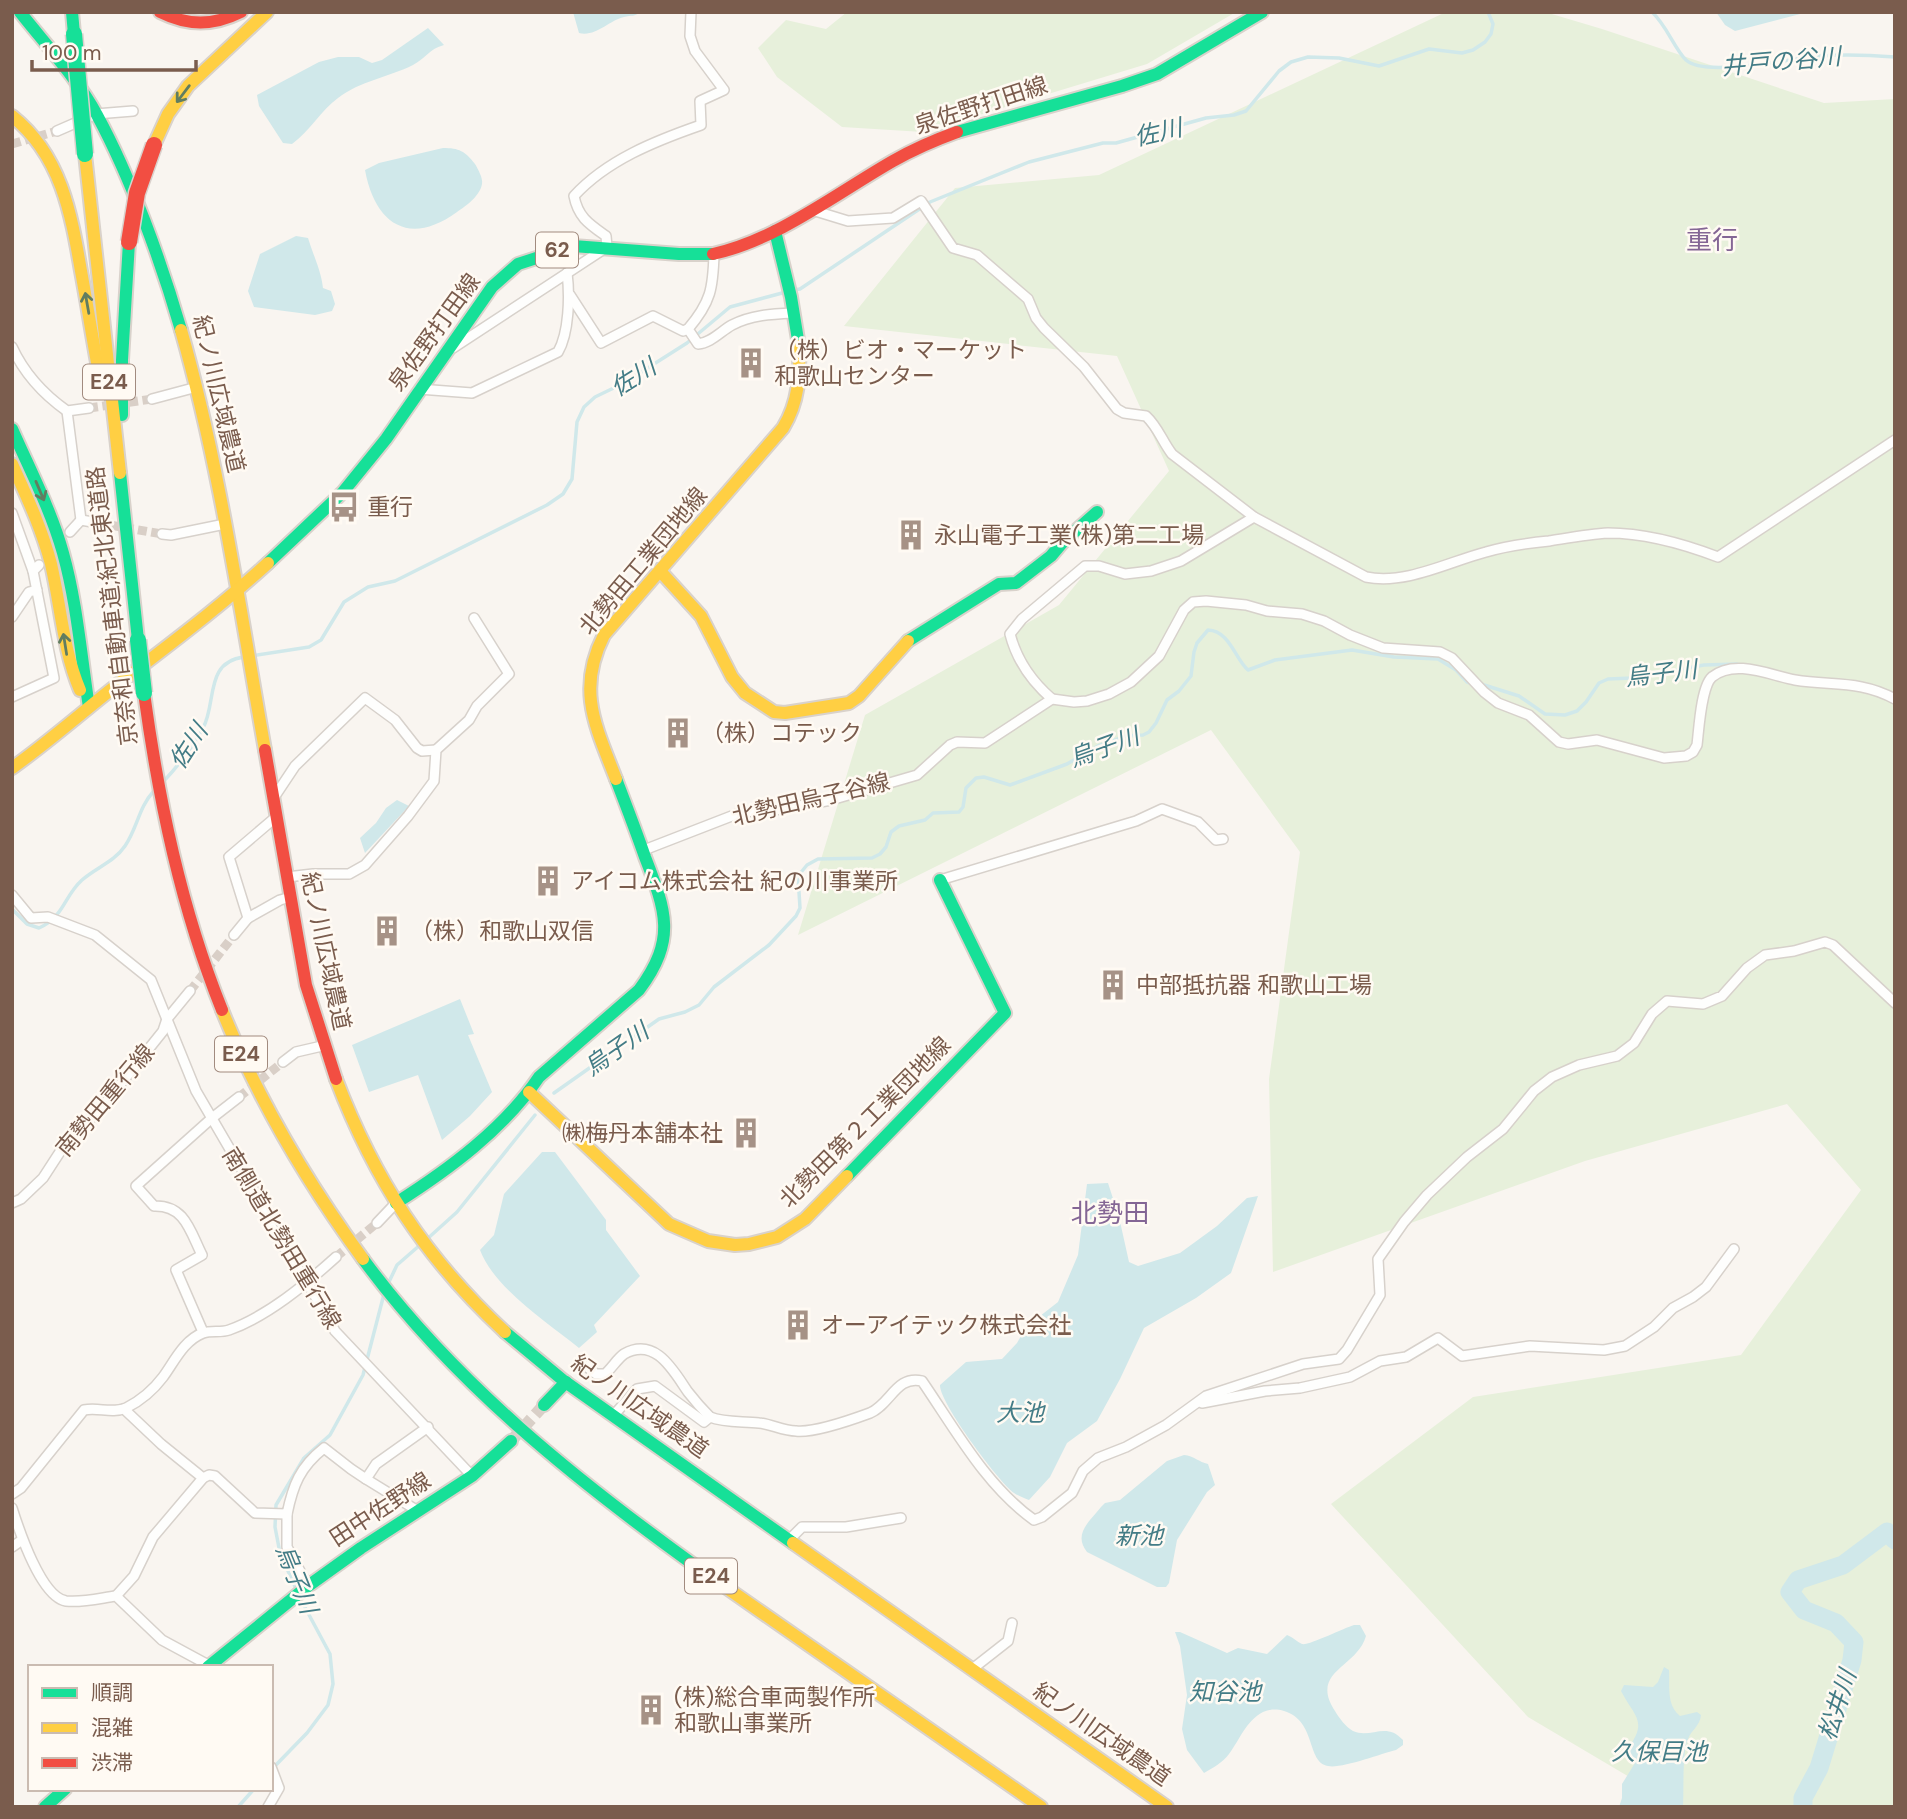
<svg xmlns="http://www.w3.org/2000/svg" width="1907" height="1819" font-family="'DM Sans','Noto Sans JP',sans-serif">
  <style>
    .green { fill: #e7f0db }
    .water { fill: #d0e8ea }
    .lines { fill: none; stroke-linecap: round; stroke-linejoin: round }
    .stream { stroke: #d0e8ea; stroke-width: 3.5 }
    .river { stroke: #d0e8ea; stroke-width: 19 }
    .street-tunnel { stroke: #d9cfc7; stroke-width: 9; stroke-dasharray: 9 4.5; stroke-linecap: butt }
    .secondary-tunnel { stroke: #d9cfc7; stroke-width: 12; stroke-dasharray: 12 6; stroke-linecap: butt }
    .street-casing { stroke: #d7d1cb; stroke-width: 12 }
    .fast-casing { stroke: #d9d2cb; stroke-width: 16 }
    .slow-casing { stroke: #d9d2cb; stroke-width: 16 }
    .jam-casing { stroke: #d9d2cb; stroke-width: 16 }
    .street { stroke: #fefefd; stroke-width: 9 }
    .fast { stroke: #16e098; stroke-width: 12 }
    .slow { stroke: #ffcf43; stroke-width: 12 }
    .jam { stroke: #f24e42; stroke-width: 12 }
    .fast-bridge-casing { stroke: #dad1cc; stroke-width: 19; stroke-linecap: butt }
    .jam-bridge-casing { stroke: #dad1cc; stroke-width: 19; stroke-linecap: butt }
    .fast-bridge { stroke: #16e098; stroke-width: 16 }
    .jam-bridge { stroke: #f24e42; stroke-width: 16 }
    .oneway { stroke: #617d60 }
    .labels { text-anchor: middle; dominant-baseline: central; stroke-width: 5; stroke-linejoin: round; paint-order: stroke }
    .shield { fill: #fffaf3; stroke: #a28b7f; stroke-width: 2 }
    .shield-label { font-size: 21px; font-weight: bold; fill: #7a5c4d }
    .street-label { font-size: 23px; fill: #7a5c4d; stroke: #fffaf3 }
    .poi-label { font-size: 23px; fill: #7a5c4d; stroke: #fffaf3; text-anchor: start }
    .water-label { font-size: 24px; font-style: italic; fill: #437c86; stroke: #fffaf3 }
    .quarter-label { font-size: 26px; fill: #846695; stroke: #fffaf3 }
  </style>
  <rect width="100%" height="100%" fill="#f9f5f0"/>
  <g class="green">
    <polygon points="847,12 1236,12 1147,64 923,132 842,127 777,77 758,48 786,20 826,29"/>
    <polygon points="1446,12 1545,12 1602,29 1824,103 1895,99 1895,1807 1680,1807 1528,1717 1331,1504 1473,1397 1741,1355 1861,1190 1787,1104 1585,1161 1273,1272 1269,1079 1300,852 1211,730 798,935 865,715 1059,605 1169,471 1117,356 844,326 955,188 1099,175"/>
  </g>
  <g class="water">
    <path d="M573,12H641C634,17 632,15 624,17C608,21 596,37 579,33Z"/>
    <polygon points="1716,12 1808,12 1735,31 1725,25"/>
    <path d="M428,28L444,45C429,49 426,58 413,65C389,77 360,81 338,98C321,110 310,131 292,144L283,143L259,106L257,95L319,62L338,57H359L372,63L382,60Z"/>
    <path d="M443,148C459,148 465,151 475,164C478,169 483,178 482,184C480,196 466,206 457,212C409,247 375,224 365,170L379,163Z"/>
    <path d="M296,236L308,238C313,255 321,270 323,288L331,291L335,304L332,311L315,315L254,307L248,291L260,254Z"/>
    <polygon points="397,800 409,806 365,853 360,838 376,823 386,808"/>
    <polygon points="460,999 474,1034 468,1035 492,1092 470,1116 442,1140 418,1075 369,1092 352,1045"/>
    <path d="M542,1152H555L606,1220V1230L640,1276L594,1325L597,1332L579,1348C548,1323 494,1288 480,1250L494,1235L504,1194Z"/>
    <path d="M1108,1183L1119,1217L1129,1262L1138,1266L1180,1253L1217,1226L1247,1198L1258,1196L1231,1273L1196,1298L1144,1328L1120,1379L1097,1421L1067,1443L1050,1477L1029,1500C1024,1498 1018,1496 1014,1493C998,1481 939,1402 940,1385L966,1362L1002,1359L1017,1343L1026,1327L1058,1302L1078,1255L1087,1184Z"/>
    <path d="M1184,1455C1194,1456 1199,1462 1208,1464L1215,1485L1207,1492L1177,1540L1169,1583L1166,1587H1157L1087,1552C1073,1534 1089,1522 1101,1507L1105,1503L1120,1500L1167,1461Z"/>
    <path d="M1354,1625H1360L1366,1636C1357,1668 1309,1671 1335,1711C1339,1718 1346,1727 1353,1731C1371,1739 1386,1721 1403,1740V1745L1396,1750C1380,1754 1341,1769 1328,1766C1306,1762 1317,1721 1284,1711C1277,1709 1269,1709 1263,1712C1246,1721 1240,1739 1229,1754C1223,1762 1213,1768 1204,1773L1187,1750L1182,1729L1187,1695L1180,1646L1175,1632H1180L1227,1653L1238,1648L1267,1654L1287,1635C1293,1637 1297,1642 1302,1644C1308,1646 1344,1628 1354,1625Z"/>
    <path d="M1664,1667L1669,1670C1670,1686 1666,1705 1680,1716L1697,1712L1701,1715C1700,1726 1692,1729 1688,1739C1682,1752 1684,1790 1683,1807H1619L1622,1798V1784L1635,1763L1626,1751C1649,1721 1635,1718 1621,1691L1624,1685L1653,1687L1658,1682Z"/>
  </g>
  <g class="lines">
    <g class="stream">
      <path d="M1652,12C1667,26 1674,48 1686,60C1705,78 1793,58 1819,56C1845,54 1869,55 1895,57"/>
      <polyline points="793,290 800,289 930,202 1029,162 1103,143 1116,143 1206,118 1234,115 1246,111 1279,71 1291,62 1308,57 1339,58 1379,66 1429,49 1462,53 1473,50 1485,42 1491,34 1493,24 1488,12"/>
      <polyline points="251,656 309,647 321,640 344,602 368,587 395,581 547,505 563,494 572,479 577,422 584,407 595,397 624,383 687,343 730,307 786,292"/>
      <polyline points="1481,684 1519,696 1545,714 1565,715 1577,711 1586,702 1599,683 1608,679 1632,678 1704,665 1737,664"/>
      <path d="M163,782C179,765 192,748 203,728C217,703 204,662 244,657"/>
      <path d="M12,909L27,924L39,928C64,917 64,896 82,880C97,867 114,862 125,846C137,829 139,807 153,792"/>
      <path d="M554,1093L659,1019L685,1012L699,1005L714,987L769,945L796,916L800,908L798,876L807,865L818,859L872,858L880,854L886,847L891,832L899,826L925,820L933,813L959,812L963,807L966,788L976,778L984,777L1010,785L1067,764L1098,746L1126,736L1143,735L1149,732L1156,723L1167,700L1179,691L1191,676L1194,652L1197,643L1208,630C1230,631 1235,659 1248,670L1275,660L1352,650L1394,657L1438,659L1456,670L1467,682L1473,684"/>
      <polyline points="426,1240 457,1212 535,1115"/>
      <polyline points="388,1284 397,1265 420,1245"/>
      <polyline points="297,1591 280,1553 275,1527 276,1505 304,1458 330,1435 363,1375 384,1294"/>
      <polyline points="273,1768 307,1733 328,1705 333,1684 330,1654 300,1598"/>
      <polyline points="238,1807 254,1789"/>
    </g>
    <polyline class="river" points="1803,1807 1803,1798 1819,1768 1852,1660 1854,1642 1836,1623 1804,1610 1790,1592 1798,1580 1843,1565 1887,1532 1895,1540"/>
    <g class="street-tunnel">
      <polyline points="12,144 57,131"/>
      <polyline points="89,408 152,399"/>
      <polyline points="98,523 162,534"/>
      <polyline points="190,991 234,935"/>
      <polyline points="239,1097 283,1062"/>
      <polyline points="336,1257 377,1223"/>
    </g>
    <polyline class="secondary-tunnel" points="511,1441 544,1405"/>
    <g class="street-casing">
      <g id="street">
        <polyline points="57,131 96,114 133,111"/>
        <path d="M812,210L848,221L893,218L921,201L953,248L977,255L1028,299L1036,318L1044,328L1084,367L1117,409L1124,413L1146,416C1158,427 1162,441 1172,454L1254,517L1366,577C1406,585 1448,562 1486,552C1506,546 1528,543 1549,541C1568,538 1589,534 1608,533C1645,533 1684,544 1718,557L1895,440"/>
        <path d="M714,254C713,288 711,302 688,329L698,344C711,343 721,331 732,325C751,315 772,314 793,313"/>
        <polyline points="570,295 601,343 653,316 683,331 688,329"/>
        <path d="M12,347C24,373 43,394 67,411L89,408"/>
        <path d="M453,348L607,247L606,236C589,224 578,217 574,196C607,160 655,141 701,125L700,101L724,90L695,51L690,36L691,12"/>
        <path d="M419,389L472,393L558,352C569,333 570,296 567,273"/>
        <polyline points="152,399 197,387"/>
        <polyline points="67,411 81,520"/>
        <polyline points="12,513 33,571"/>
        <polyline points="70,532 81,520 98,523"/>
        <polyline points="162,534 171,535 225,524"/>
        <polyline points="12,617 29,592 37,590"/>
        <polyline points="12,697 54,678 33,571 39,565"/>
        <path d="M1052,699C1031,681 1017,661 1010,634L1022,619L1085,566H1099L1125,574L1151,571L1181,561L1254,517"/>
        <polyline points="273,799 295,766 365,698 395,720 417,748 422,751 436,750"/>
        <path d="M644,850L742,812L784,809L831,800L917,775L950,745L957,742L985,743L1052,699L1074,702L1087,701L1109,694L1131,682L1159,656L1184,610L1193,602L1206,601L1246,605L1267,611L1302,614L1324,621L1350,635L1383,648L1440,652L1452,658L1484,692L1498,703L1529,715L1559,742L1568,744L1597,740L1664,758L1686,756L1693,752L1697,745C1699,729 1701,687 1712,677C1735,658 1772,676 1795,680C1832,686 1860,680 1895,699"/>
        <polyline points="287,877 313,874 349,874 365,865 408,816 434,781 436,750 469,720 477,706 509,674 474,618"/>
        <polyline points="940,880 1136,821 1162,809 1198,822 1216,840 1223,839"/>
        <polyline points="12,895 31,918 48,917 95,935 151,980 196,1091 256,1194 274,1232 307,1282 335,1331 472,1476"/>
        <polyline points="248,918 280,900 291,897"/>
        <polyline points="234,935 248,918 229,857 276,817"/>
        <polyline points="283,1062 296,1052 322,1046"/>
        <polyline points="12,1203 21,1199 43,1178 69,1138 99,1111 163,1031 167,1019 190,991"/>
        <polyline points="377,1223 396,1203"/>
        <path d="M203,1332L176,1270L202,1255C190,1231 185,1205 154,1206L136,1186L212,1118L239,1097"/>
        <path d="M586,1366L596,1374H605C612,1368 617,1359 624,1354C656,1336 674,1372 688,1392C695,1401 702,1409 710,1417"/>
        <polyline points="1202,1403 1265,1391 1300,1388 1350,1377 1380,1361 1406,1357 1438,1338 1462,1356 1530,1346 1604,1350 1625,1346 1654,1327 1673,1308 1693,1297 1706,1287 1734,1249"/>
        <polyline points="124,1409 161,1444 203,1478"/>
        <path d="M613,1416L637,1389L655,1386L704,1422L710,1417C725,1423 743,1421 759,1423C771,1424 783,1431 796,1431C815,1433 851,1420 870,1413C891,1404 896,1375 922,1381C955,1429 986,1486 1034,1520L1042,1517L1072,1493L1083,1471L1098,1458L1126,1447L1166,1425L1206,1396L1303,1364L1339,1359L1347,1350L1380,1295L1378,1259L1404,1222L1427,1195L1467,1157L1503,1129L1534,1091L1552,1077L1579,1065L1617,1056L1634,1043L1652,1014L1667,1001L1703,1004L1722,996L1747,968L1765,955L1794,951L1825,942L1833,945L1895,1003"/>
        <polyline points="366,1479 418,1511"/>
        <path d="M12,1494L21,1488L84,1410C99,1407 111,1414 126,1408C140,1401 154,1389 163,1377C174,1362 184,1340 203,1333C211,1330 221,1333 229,1330C268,1316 306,1284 336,1257"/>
        <path d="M12,1508C19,1530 41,1597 66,1601C82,1603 101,1598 116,1596L162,1640L212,1667"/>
        <polyline points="287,1514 287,1547 308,1586"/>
        <polyline points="790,1539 802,1527 846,1527 901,1518"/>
        <polyline points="12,1547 22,1540"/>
        <path d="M116,1596L134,1576L153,1537L203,1478L209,1475L215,1476L255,1513L287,1514C293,1485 300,1467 324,1448L351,1469L366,1479L376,1464L428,1427"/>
        <polyline points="971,1670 1008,1641 1012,1623"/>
        <polyline points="268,1807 279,1788 271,1767"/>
      </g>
    </g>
    <g class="fast-casing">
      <g id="fast">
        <path d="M20,12C46,45 77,78 97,115C131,178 161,261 181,330"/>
        <polyline points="72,12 74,34"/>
        <polyline points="957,132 1122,86 1157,74 1262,12"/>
        <polyline points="775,231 791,297 799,346"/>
        <polyline points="122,415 122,360 129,242"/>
        <path d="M12,429C30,470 51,510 63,553C77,603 81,656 89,707"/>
        <polyline points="120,473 138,640"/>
        <polyline points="268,563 343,492 386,439 492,287 518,264 573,246 679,254 713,254"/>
        <polyline points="908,641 999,584 1016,583 1051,556 1062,543 1097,512"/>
        <polyline points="847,1176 1005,1013 940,880"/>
        <path d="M396,1203C448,1170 504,1129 539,1077L639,990C677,939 666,911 645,857C636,831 626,805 616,779"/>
        <path d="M363,1259C454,1383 577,1481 701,1570"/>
        <polyline points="505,1332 564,1381 793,1543"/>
        <polyline points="544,1405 566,1382"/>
        <polyline points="208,1667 308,1586 361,1548 472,1476 511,1441"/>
        <polyline points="45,1807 65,1789"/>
      </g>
    </g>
    <g class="slow-casing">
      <g id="slow">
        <path d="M12,116C61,155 71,213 81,271C87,303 92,336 98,368"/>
        <polyline points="154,145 168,114 188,86 267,12"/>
        <polyline points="85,154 120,473"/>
        <path d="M181,330C220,467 240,610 265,750"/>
        <path d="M12,464C27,497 42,529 51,564C61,607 63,650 80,690"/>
        <polyline points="661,572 701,616 732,677 745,693 774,712 785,713 849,703 859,696 908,641"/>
        <path d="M12,768C47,743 79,715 113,688C166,647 219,608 268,563"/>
        <path d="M616,779C596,727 576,690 604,635L783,428C799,402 800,375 799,346"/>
        <path d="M222,1010C258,1100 307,1182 363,1259"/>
        <path d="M336,1079C374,1179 426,1259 505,1332"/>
        <polyline points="529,1092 669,1224 708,1241 735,1245 749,1244 777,1237 805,1219 847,1176"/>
        <polyline points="793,1543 1167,1807"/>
        <polyline points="701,1570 1041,1807"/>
      </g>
    </g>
    <g class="jam-casing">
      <g id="jam">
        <path d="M160,12C188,26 213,26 241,12"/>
        <path d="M713,254C777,240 837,193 893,161C914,149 935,140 957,132"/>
        <path d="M144,693C159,802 181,908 222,1010"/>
        <polyline points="265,750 306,985 336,1079"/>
      </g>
    </g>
    <use href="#street" class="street"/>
    <use href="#fast" class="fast"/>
    <use href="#slow" class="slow"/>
    <use href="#jam" class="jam"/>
    <g class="fast-bridge-casing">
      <g id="fast-bridge">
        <polyline points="74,34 85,154"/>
        <polyline points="138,640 144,693"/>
      </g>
    </g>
    <g class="jam-bridge-casing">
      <polyline id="jam-bridge" points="129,242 137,193 154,145"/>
    </g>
    <use href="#fast-bridge" class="fast-bridge"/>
    <use href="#jam-bridge" class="jam-bridge"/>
  </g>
  <defs><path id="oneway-shaft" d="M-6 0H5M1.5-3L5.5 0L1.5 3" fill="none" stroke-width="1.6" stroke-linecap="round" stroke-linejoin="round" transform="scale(1.75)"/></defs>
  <g class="oneway">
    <use href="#oneway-shaft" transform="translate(183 94) rotate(127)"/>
    <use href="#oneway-shaft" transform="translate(87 303) rotate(-100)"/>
    <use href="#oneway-shaft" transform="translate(40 491) rotate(67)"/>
    <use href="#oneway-shaft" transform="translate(65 644) rotate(-99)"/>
  </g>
  <defs>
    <g id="building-bare" transform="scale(2.415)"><path d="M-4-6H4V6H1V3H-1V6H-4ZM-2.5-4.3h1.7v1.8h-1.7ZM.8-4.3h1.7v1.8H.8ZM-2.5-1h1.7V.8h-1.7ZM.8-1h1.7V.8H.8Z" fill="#a69286" stroke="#fffaf3" stroke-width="2.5" paint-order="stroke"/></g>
    <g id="bus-bare" transform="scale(2.415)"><path d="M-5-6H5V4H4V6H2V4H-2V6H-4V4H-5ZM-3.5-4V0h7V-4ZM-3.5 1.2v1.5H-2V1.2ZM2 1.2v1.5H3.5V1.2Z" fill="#a69286" stroke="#fffaf3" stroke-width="2.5" paint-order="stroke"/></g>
  </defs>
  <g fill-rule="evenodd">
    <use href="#building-bare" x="751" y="363"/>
    <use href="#bus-bare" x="344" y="507"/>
    <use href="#building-bare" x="911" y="535"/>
    <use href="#building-bare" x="678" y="733"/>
    <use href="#building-bare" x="548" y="881"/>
    <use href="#building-bare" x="387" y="931"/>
    <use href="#building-bare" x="1113" y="985"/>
    <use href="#building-bare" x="746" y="1133"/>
    <use href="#building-bare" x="798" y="1325"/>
    <use href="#building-bare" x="651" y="1710"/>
  </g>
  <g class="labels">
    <g class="shield">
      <rect x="536" y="232.5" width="42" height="35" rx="5"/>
      <rect x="83" y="364.5" width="52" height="35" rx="5"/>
      <rect x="215" y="1036.5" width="52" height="35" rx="5"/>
      <rect x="685" y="1558.5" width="52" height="35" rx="5"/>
    </g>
    <g class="shield-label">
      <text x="557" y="250">62</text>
      <text x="109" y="382">E24</text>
      <text x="241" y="1054">E24</text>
      <text x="711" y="1576">E24</text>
    </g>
    <g class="street-label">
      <text transform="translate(981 105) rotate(-18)">泉佐野打田線</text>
      <text transform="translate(434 332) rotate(-54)">泉佐野打田線</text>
      <text transform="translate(219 394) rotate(77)">紀ノ川広域農道</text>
      <text transform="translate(643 561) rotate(-50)">北勢田工業団地線</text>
      <text transform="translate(112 606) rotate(-97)">京奈和自動車道;紀北東道路</text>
      <text transform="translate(811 799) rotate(-13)">北勢田烏子谷線</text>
      <text transform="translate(326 951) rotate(78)">紀ノ川広域農道</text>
      <text transform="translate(105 1100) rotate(-50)">南勢田重行線</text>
      <text transform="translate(865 1122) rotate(-45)">北勢田第２工業団地線</text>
      <text transform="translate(282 1238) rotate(59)">南側道北勢田重行線</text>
      <text transform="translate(640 1406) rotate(35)">紀ノ川広域農道</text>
      <text transform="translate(380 1509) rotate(-33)">田中佐野線</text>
      <text transform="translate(1102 1734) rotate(35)">紀ノ川広域農道</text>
    </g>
    <g class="poi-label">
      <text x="774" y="350">（株）ビオ・マーケット<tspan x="774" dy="26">和歌山センター</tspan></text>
      <text x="367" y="507">重行</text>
      <text x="934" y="535">永山電子工業(株)第二工場</text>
      <text x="701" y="733">（株）コテック</text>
      <text x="571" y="881">アイコム株式会社 紀の川事業所</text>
      <text x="410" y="931">（株）和歌山双信</text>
      <text x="1136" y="985">中部抵抗器 和歌山工場</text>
      <text x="723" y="1133" text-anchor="end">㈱梅丹本舗本社</text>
      <text x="821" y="1325">オーアイテック株式会社</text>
      <text x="674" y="1697">(株)総合車両製作所<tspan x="674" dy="26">和歌山事業所</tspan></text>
    </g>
    <g class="water-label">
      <text transform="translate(1781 61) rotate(-5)">井戸の谷川</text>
      <text transform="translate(1158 132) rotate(-13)">佐川</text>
      <text transform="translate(633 377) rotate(-32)">佐川</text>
      <text transform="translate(1661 673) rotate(-7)">烏子川</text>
      <text transform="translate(188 746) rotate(-57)">佐川</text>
      <text transform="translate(1104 747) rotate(-20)">烏子川</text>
      <text transform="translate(616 1049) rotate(-35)">烏子川</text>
      <text x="1020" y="1412">大池</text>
      <text x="1139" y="1535">新池</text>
      <text transform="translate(297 1579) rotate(68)">烏子川</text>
      <text x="1225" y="1691">知谷池</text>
      <text transform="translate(1837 1705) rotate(-72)">松井川</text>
      <text x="1659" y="1751">久保目池</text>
    </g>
    <g class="quarter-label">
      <text x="1712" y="240">重行</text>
      <text x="1110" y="1213">北勢田</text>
    </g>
  </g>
  <rect width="1907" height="1819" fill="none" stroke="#7a5c4d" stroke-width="28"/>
  <rect x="28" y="1665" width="245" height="126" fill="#fffaf3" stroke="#cabbb1" stroke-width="2"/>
  <rect x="42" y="1688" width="35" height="10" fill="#16e098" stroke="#cabbb1" stroke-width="2"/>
  <text x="91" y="1700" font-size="21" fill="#7a5c4d">順調</text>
  <rect x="42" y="1723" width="35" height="10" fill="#ffcf43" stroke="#cabbb1" stroke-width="2"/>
  <text x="91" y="1735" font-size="21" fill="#7a5c4d">混雑</text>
  <rect x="42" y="1758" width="35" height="10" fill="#f24e42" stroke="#cabbb1" stroke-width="2"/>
  <text x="91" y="1770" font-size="21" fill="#7a5c4d">渋滞</text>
  <path d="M32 60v10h164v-10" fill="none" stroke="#7a5c4d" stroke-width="3.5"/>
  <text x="42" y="60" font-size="21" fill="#7a5c4d" stroke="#fffaf3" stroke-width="5" paint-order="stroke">100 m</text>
</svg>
